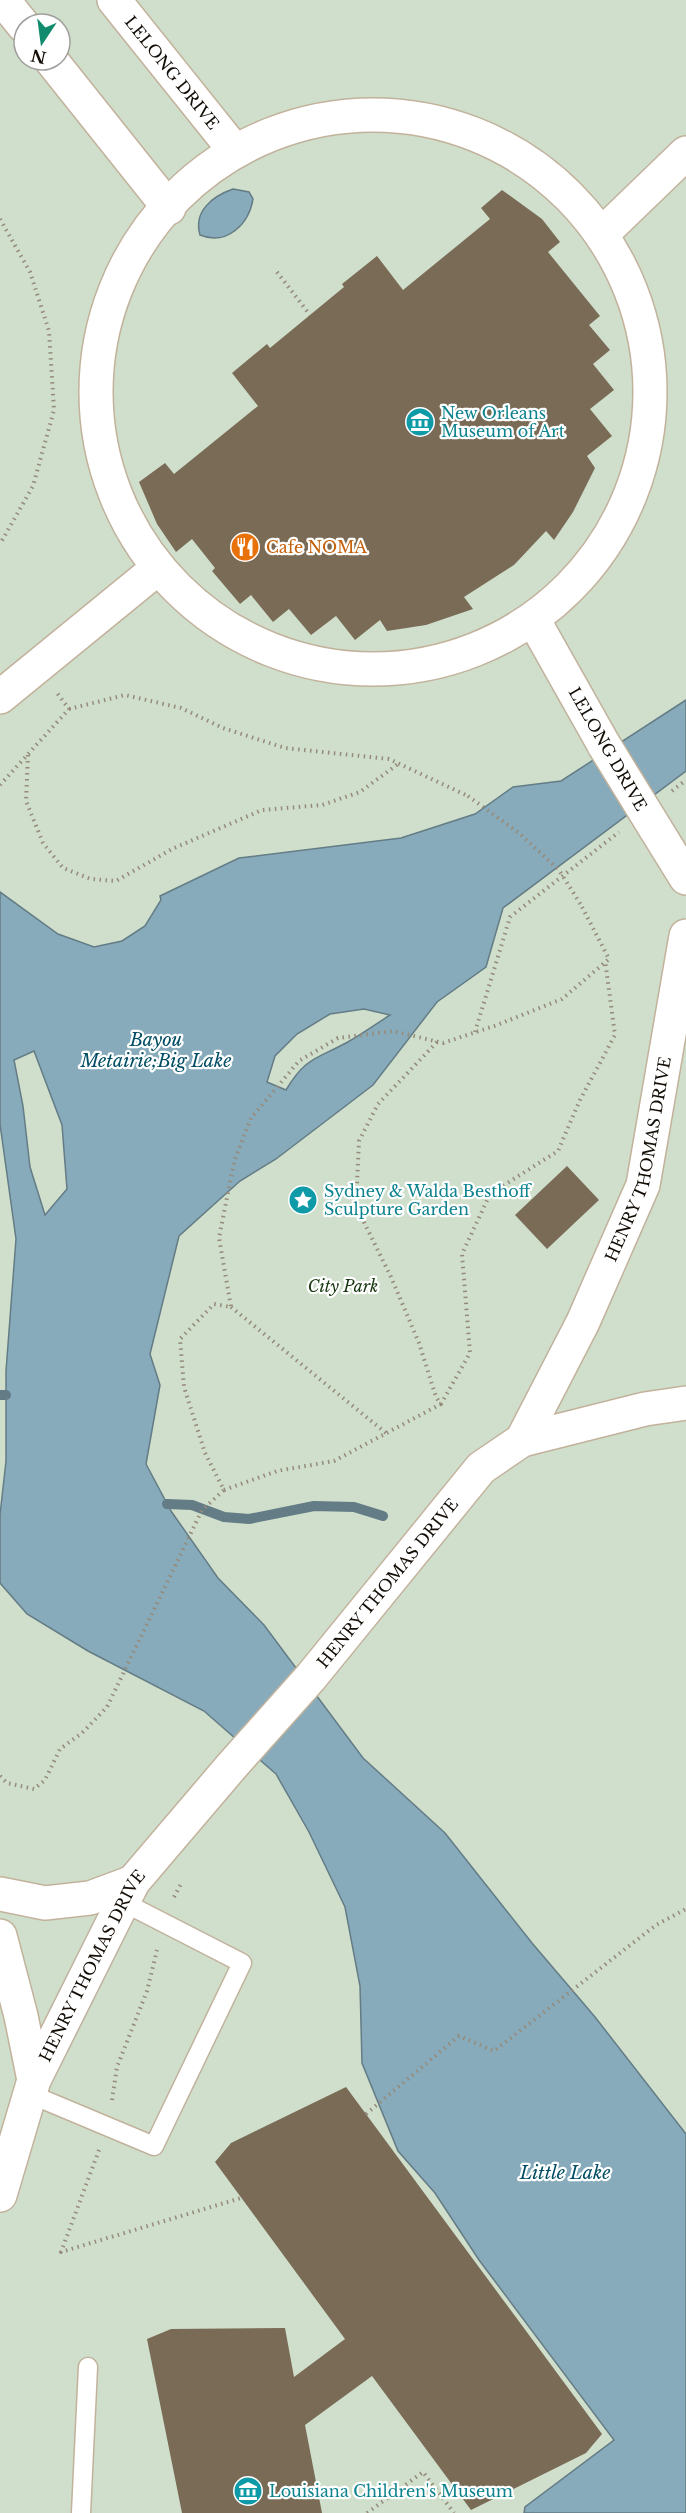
<svg xmlns="http://www.w3.org/2000/svg" width="686" height="2513" font-family="'Libre Baskerville',serif">
  <style>
    .green { fill: #cfdfcb; fill-rule: evenodd }
    .water { fill: #87abbb; stroke: #647c85; stroke-width: 1.5; fill-rule: evenodd }
    .lines { fill: none; stroke-linecap: round; stroke-linejoin: round }
    .stream { stroke: #647c85; stroke-width: 10 }
    .building { fill: #7a6b56 }
    .service-casing { stroke: #c2b29c; stroke-width: 21 }
    .minor-casing { stroke: #c2b29c; stroke-width: 36 }
    .path { stroke: #968a7a; stroke-width: 4; stroke-dasharray: 1.5 4.5; stroke-linecap: butt }
    .service { stroke: #fff; stroke-width: 18 }
    .minor { stroke: #fff; stroke-width: 33 }
    .minor-bridge-casing { stroke: #c2b29c; stroke-width: 36; stroke-linecap: butt }
    .path-bridge { stroke: #968a7a; stroke-width: 4; stroke-dasharray: 1.5 4.5; stroke-linecap: butt }
    .minor-bridge { stroke: #fff; stroke-width: 33 }
    .labels { text-anchor: middle; dominant-baseline: central; stroke-width: 4.5; stroke-linejoin: round; paint-order: stroke }
    .street-label { font-size: 16px; fill: #140e07; stroke: #fff }
    .culture-label { font-size: 16px; fill: #0d838f; stroke: #fff; text-anchor: start }
    .food-label { font-size: 16px; fill: #c56008; stroke: #fff; text-anchor: start }
    .park-label { font-size: 16px; font-style: italic; fill: #15360e; stroke: #fff }
    .water-label { font-size: 18px; font-style: italic; fill: #004d64; stroke: #fff }
  </style>
  <rect width="100%" height="100%" fill="#fbead3"/>
  <path class="green" d="M0,0H686V2513H0ZM24,24H60V60H24Z"/>
  <g class="water">
    <path d="M233,189L249,192L253,199C249,224 227,246 200,235C193,211 213,196 233,189Z"/>
    <path d="M686,700V771L503,908L486,967L437,1002L373,1085L276,1159L240,1181L179,1236L150,1354L160,1385L146,1464L171,1511L218,1578L264,1625L363,1758L445,1833L532,1943L595,2017L686,2134V2513H524L525,2507L614,2440L479,2260L435,2193L398,2151L362,2063L360,1986L345,1907L309,1832L276,1774L204,1711L88,1651L27,1614L0,1583V1515L6,1461V1371L16,1239L0,1124V892L58,934L94,947L122,941L145,926L161,900L160,896L239,858L401,838L475,814L513,787L561,781ZM364,1009L390,1015C376,1024 361,1035 346,1043C316,1059 305,1058 286,1090L267,1082L275,1056L297,1034L330,1014ZM34,1051L62,1125L67,1189L45,1215L30,1167L23,1106L14,1060Z"/>
  </g>
  <g class="lines">
    <g class="stream">
      <polyline points="0,1395 6,1395"/>
      <polyline points="167,1504 192,1505 224,1517 249,1519 314,1506 354,1507 383,1516"/>
    </g>
  </g>
  <g class="building">
    <polygon points="502,190 542,219 560,242 548,252 600,316 589,325 610,350 593,364 614,390 590,409 612,436 587,456 595,468 573,512 554,540 546,531 514,565 464,597 473,609 426,625 387,631 380,620 355,640 336,616 311,635 289,609 273,622 251,595 240,604 212,571 215,568 192,539 176,552 157,524 139,482 165,463 174,474 258,406 232,373 267,344 270,348 344,287 342,284 377,256 403,290 490,219 481,208"/>
    <polygon points="567,1166 599,1200 547,1249 515,1215"/>
    <polygon points="346,2087 602,2434 586,2453 471,2510 372,2376 305,2425 322,2513 182,2513 147,2339 171,2329 285,2328 294,2377 345,2339 215,2162 231,2143"/>
  </g>
  <g class="lines">
    <g class="service-casing">
      <g id="service">
        <polyline points="30,2094 154,2146 242,1963 123,1902"/>
        <polyline points="81,2513 88,2367"/>
      </g>
    </g>
    <g class="minor-casing">
      <g id="minor">
        <polyline points="3,0 24,26"/>
        <path id="s1" d="M114,0L231,146"/>
        <polyline points="51,60 169,208"/>
        <circle cx="373" cy="392" r="277"/>
        <polyline points="602,234 686,153"/>
        <polyline points="533,619 604,745"/>
        <polyline points="0,697 158,568"/>
        <polyline points="655,828 686,878"/>
        <polyline points="522,1440 645,1409 686,1403"/>
        <polyline points="0,1894 45,1903 90,1898 133,1882"/>
        <polyline points="0,1936 21,2016 34,2080"/>
        <path id="s2" d="M0,2195L34,2080L133,1882L230,1768L311,1677L481,1468L522,1440L583,1322L643,1185L686,936"/>
      </g>
    </g>
    <g class="path">
      <polyline points="0,219 30,272 49,331 54,410 33,486 0,544"/>
      <polyline points="277,272 310,315"/>
      <polyline points="69,709 125,695 181,708 223,728 285,748 389,759 468,796"/>
      <polyline points="28,755 26,801 43,843 63,868 91,879 116,881 172,849 262,810 322,805 360,792 398,764"/>
      <polyline points="0,785 69,709 57,693"/>
      <polyline points="672,791 686,780"/>
      <polyline points="475,1032 510,917 619,832"/>
      <polyline points="437,1042 378,1104 359,1141 356,1206 391,1277 419,1343 436,1397 441,1404 470,1353 462,1254 490,1194 558,1151 580,1100 615,1035 605,960"/>
      <polyline points="231,1307 386,1433"/>
      <polyline points="224,1490 277,1471 334,1461 441,1404"/>
      <polyline points="0,1776 7,1783 34,1789 45,1780 60,1749 82,1733 107,1707 202,1510 224,1490 205,1453 184,1387 180,1339 214,1304 231,1307 219,1238 234,1162 251,1118 299,1061 338,1038 393,1031 443,1043 497,1025 562,999 609,959 581,905"/>
      <polyline points="174,1897 182,1882"/>
      <polyline points="112,2100 117,2067 147,1991 157,1950"/>
      <polyline points="366,2114 459,2036 494,2051 656,1925 686,1909"/>
      <polyline points="99,2150 61,2252 241,2198"/>
      <polyline points="367,2513 423,2472 454,2513"/>
    </g>
    <use href="#service" class="service"/>
    <use href="#minor" class="minor"/>
    <g class="minor-bridge-casing">
      <polyline id="minor-bridge" points="604,745 655,828"/>
    </g>
    <polyline class="path-bridge" points="468,796 519,833 559,870 581,905"/>
    <use href="#minor-bridge" class="minor-bridge"/>
  </g>
  <defs>
    <g id="museum-disc" transform="scale(1.5)"><circle r="9.5" fill="#0f9aa8" stroke="#fff"/><path d="M0-6L6-3V-2H-6V-3ZM-5-1h2V3h-2ZM-1-1h2V3h-2ZM3-1h2V3H3ZM-6 4H6V6H-6Z" fill="#fff"/></g>
    <g id="restaurant-disc" transform="scale(1.5)"><circle r="9.5" fill="#e8710a" stroke="#fff"/><path d="M-5-6h1v4h1v-4h1v4h1v-4h1v5L-1.5 .5V6h-2V.5L-5-1ZM5-6V6H3V1.5H1.5Q1.5-4 5-6Z" fill="#fff"/></g>
    <g id="sight-disc" transform="scale(1.5)"><circle r="9.5" fill="#0f9aa8" stroke="#fff"/><path d="M0-6L1.8-2.2L6-1.7L2.9 1.2L3.7 5.4L0 3.3L-3.7 5.4L-2.9 1.2L-6-1.7L-1.8-2.2Z" fill="#fff"/></g>
  </defs>
  <g fill-rule="evenodd">
    <use href="#museum-disc" x="420" y="422"/>
    <use href="#restaurant-disc" x="245" y="547"/>
    <use href="#sight-disc" x="303" y="1200"/>
    <use href="#museum-disc" x="248" y="2491"/>
  </g>
  <g class="labels">
    <g class="street-label">
      <text stroke="none"><textPath href="#s1" startOffset="93">LELONG DRIVE</textPath></text>
      <text transform="translate(608 749) rotate(60)">LELONG DRIVE</text>
      <text stroke="none"><textPath href="#s2" startOffset="1238">HENRY THOMAS DRIVE</textPath></text>
      <text stroke="none"><textPath href="#s2" startOffset="734">HENRY THOMAS DRIVE</textPath></text>
      <text stroke="none"><textPath href="#s2" startOffset="248">HENRY THOMAS DRIVE</textPath></text>
    </g>
    <g class="culture-label">
      <text x="441" y="413">New Orleans<tspan x="441" dy="18">Museum of Art</tspan></text>
      <text x="324" y="1191">Sydney &amp; Walda Besthoff<tspan x="324" dy="18">Sculpture Garden</tspan></text>
      <text x="269" y="2491">Louisiana Children's Museum</text>
    </g>
    <g class="food-label">
      <text x="266" y="547">Cafe NOMA</text>
    </g>
    <g class="park-label">
      <text x="343" y="1286">City Park</text>
    </g>
    <g class="water-label">
      <text x="156" y="1040">Bayou<tspan x="156" dy="21">Metairie;Big Lake</tspan></text>
      <text x="565" y="2173">Little Lake</text>
    </g>
  </g>
  <g transform="translate(42 42) rotate(193)"><circle r="28" fill="#ffffff" stroke="#a19f9c" stroke-width="1.5"/>
  <path d="M0-4.5L10 22L0 15L-10 22Z" fill="#118b6e"/>
  <text y="-9" font-size="16" font-weight="bold" text-anchor="middle" fill="#140e07">N</text>
  </g>
</svg>
